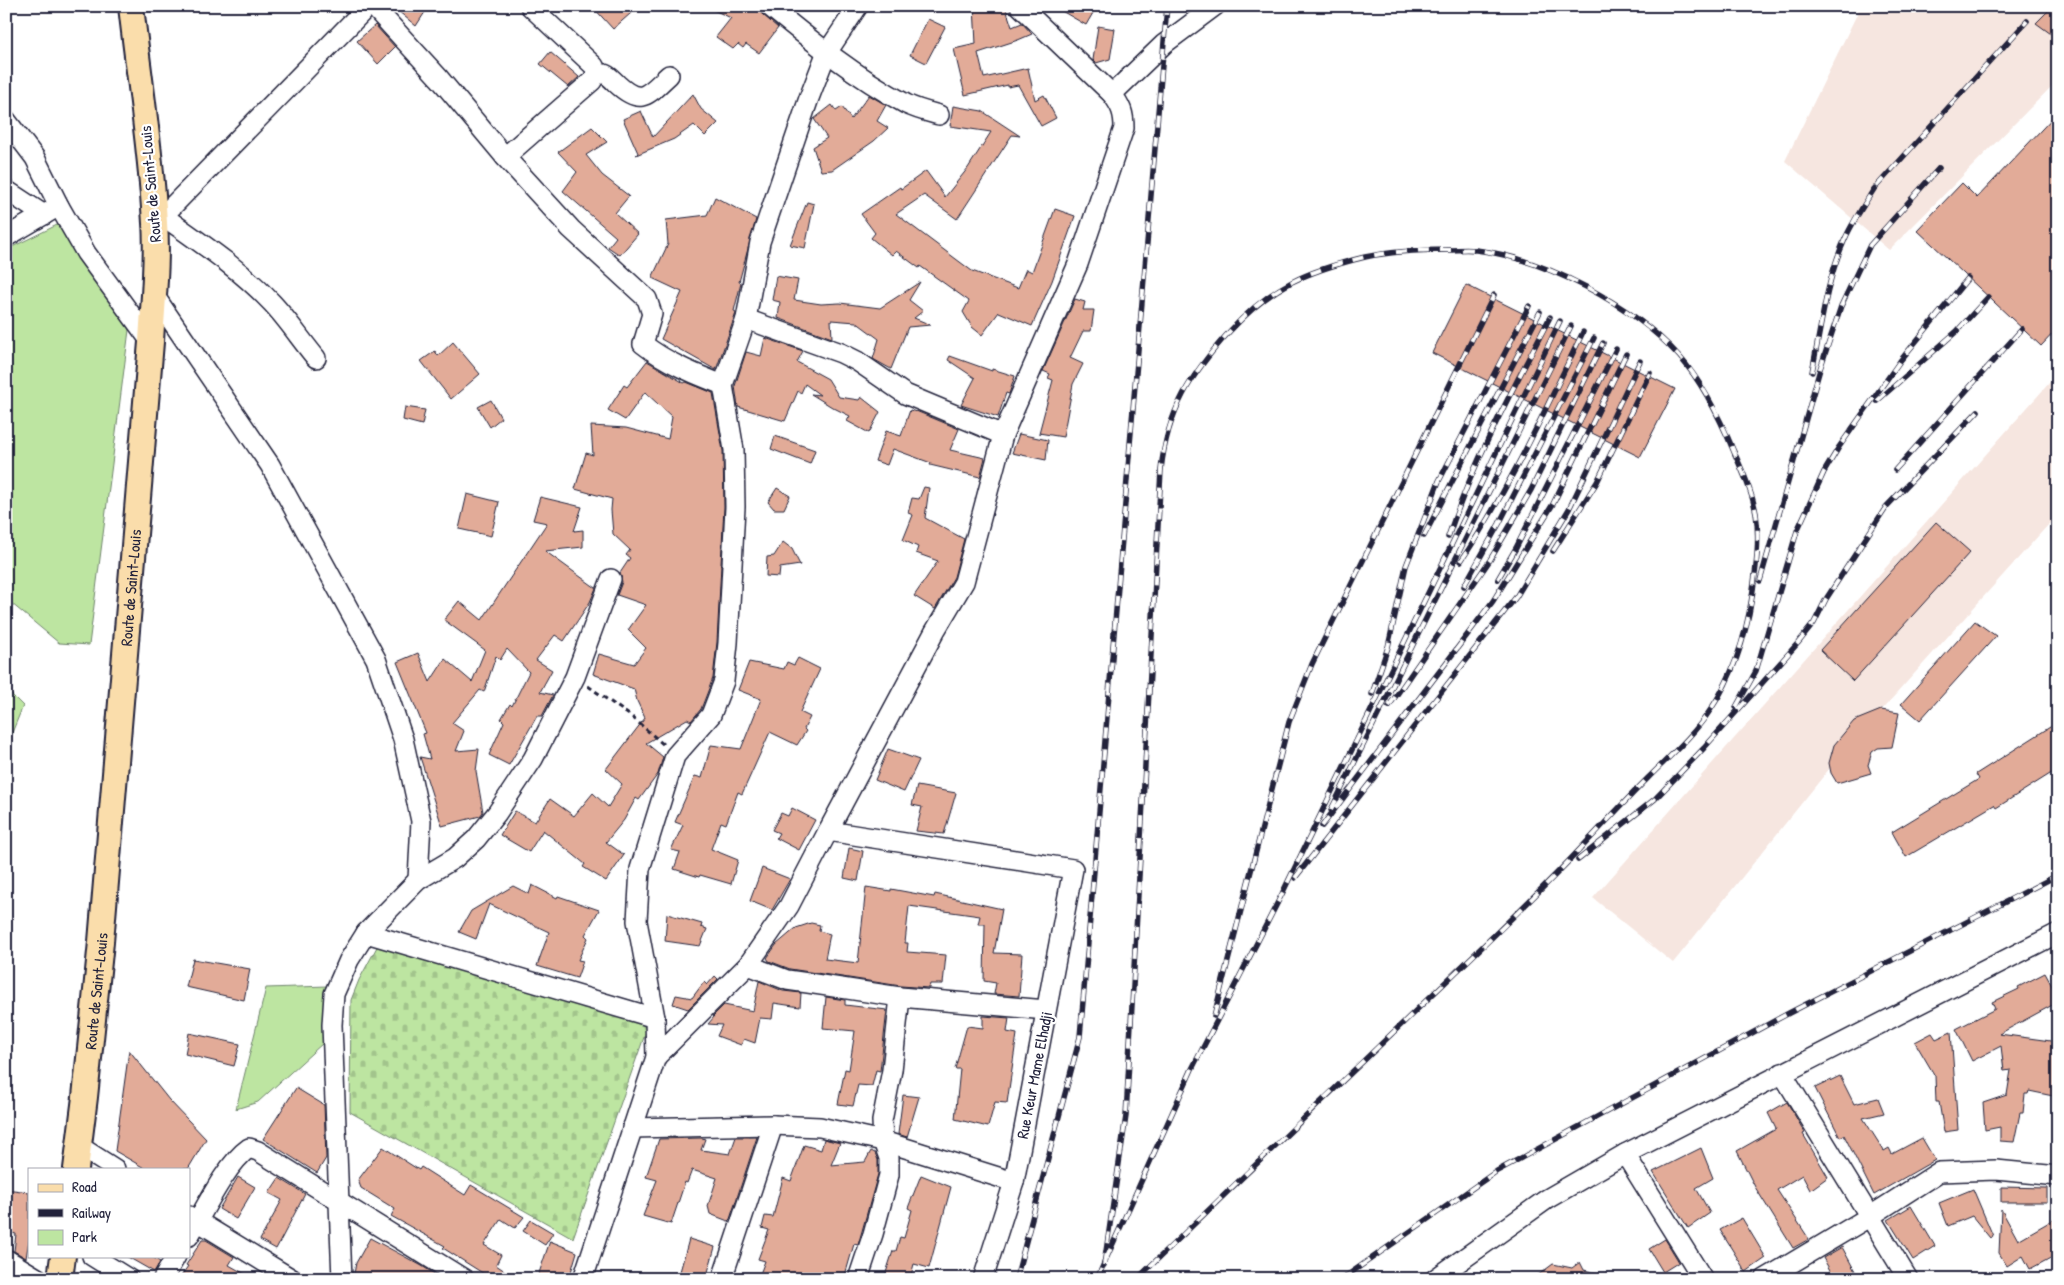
<svg xmlns="http://www.w3.org/2000/svg" width="2064" height="1285" font-family="'Patrick Hand',sans-serif">
  <style>
    .built { fill: #f6e6e0 }
    .cemetery { fill: url(#cemetery-stones); stroke: #70846e }
    .park { fill: #bde5a1; stroke: #70846e }
    .building { fill: #e2ab98; stroke: #22223b }
    .lines { fill: none; stroke-linecap: round; stroke-linejoin: round }
    .minor-casing { stroke: #22223b; stroke-width: 22 }
    .major-casing { stroke: #22223b; stroke-width: 28 }
    .path { stroke: #22223b; stroke-width: 3; stroke-dasharray: 5 4; stroke-linecap: butt }
    .minor { stroke: #fff; stroke-width: 19 }
    .major { stroke: #faddab; stroke-width: 24 }
    .rail-casing { stroke: #22223b; stroke-width: 5.5 }
    .rail { stroke: #fff; stroke-width: 4; stroke-dasharray: 11; stroke-linecap: butt }
    .labels { text-anchor: middle; dominant-baseline: central; stroke-width: 4.5; stroke-linejoin: round; paint-order: stroke }
    .street-label { font-size: 16px; fill: #22223b; stroke: #fff }
  </style>
  <defs>
    <pattern id="cemetery-stones" width="16" height="16" patternUnits="userSpaceOnUse" patternTransform="scale(1.25)"><rect width="16" height="16" fill="#bde5a1"/><path d="M2 7V4a2 2 0 0 1 4 0v3zM10 15v-3a2 2 0 0 1 4 0v3z" fill="#a2c48c"/></pattern>
  </defs>
  <rect width="100%" height="100%" fill="#fff"/>
  <filter id="ink" filterUnits="userSpaceOnUse"><feTurbulence type="fractalNoise" baseFrequency=".02" numOctaves="2"/><feDisplacementMap in="SourceGraphic" scale="10" xChannelSelector="R" yChannelSelector="G"/><feConvolveMatrix kernelMatrix="1 2 1 2 8 2 1 2 1" color-interpolation-filters="sRGB"/></filter>
  <g filter="url(#ink)">
    <g class="built">
      <polygon points="1861,6 2058,6 2058,80 1889,250 1785,161"/>
      <polygon points="2058,373 2058,514 1834,763 1673,963 1593,898"/>
    </g>
    <polygon class="cemetery" points="378,945 649,1023 573,1238 350,1112 351,1000 359,980"/>
    <g class="park">
      <polygon points="59,224 130,322 89,645 59,643 11,603 6,608 6,250"/>
      <polygon points="6,689 23,706 9,740 6,740"/>
      <polygon points="328,986 323,1043 258,1102 236,1109 266,988"/>
    </g>
    <g class="building">
      <polygon points="392,6 429,6 416,26"/>
      <polygon points="592,6 639,6 613,29"/>
      <polygon points="705,6 758,6 762,14 778,28 759,53 746,44 743,48 738,44 733,49 716,37 731,18"/>
      <polygon points="974,6 1005,6 1012,27 1022,23 1032,34 1018,40 978,53 984,78 1028,68 1035,100 1044,95 1056,118 1041,126 1018,85 1008,87 1008,85 965,95 954,49 976,44"/>
      <polygon points="1053,6 1097,6 1086,25"/>
      <polygon points="2053,6 2058,6 2058,39 2036,23"/>
      <polygon points="928,19 945,27 926,63 910,55"/>
      <polygon points="375,25 395,47 378,64 357,41"/>
      <polygon points="1098,26 1115,29 1110,59 1096,63 1093,60"/>
      <polygon points="550,52 579,77 568,87 540,64"/>
      <polygon points="693,94 701,109 718,123 705,136 694,125 674,139 636,155 638,153 623,119 641,111 653,137"/>
      <polygon points="869,95 886,105 877,121 888,128 874,141 832,170 821,171 813,147 827,138 814,119 832,105 836,111 842,107 851,119"/>
      <polygon points="953,106 982,111 1020,136 1012,135 957,219 924,195 896,214 972,271 1018,288 1026,269 1032,272 1055,209 1075,216 1052,281 1032,326 999,312 982,335 972,327 963,312 969,301 920,266 919,268 896,251 892,255 871,238 875,233 861,214 900,187 901,189 926,171 945,197 968,168 991,132 950,126"/>
      <polygon points="2058,112 2058,328 2041,346 1917,230 1962,183 1977,198"/>
      <polygon points="592,127 607,142 586,155 602,175 629,196 615,213 638,234 620,255 608,247 616,237 563,191 577,172 558,152"/>
      <polygon points="715,197 756,219 739,282 741,283 734,311 736,312 735,316 716,370 661,339 682,292 652,278 668,244 666,220 707,215"/>
      <polygon points="807,202 814,204 805,248 790,245"/>
      <polygon points="776,276 798,280 794,300 821,304 840,303 880,308 920,282 909,300 923,311 914,318 931,325 908,327 891,369 873,359 879,339 856,322 831,320 832,338 778,318 780,302 772,300"/>
      <polygon points="1466,285 1675,389 1640,457 1432,353"/>
      <polygon points="1075,299 1085,302 1083,310 1094,310 1091,331 1083,331 1070,358 1083,364 1073,384 1063,437 1039,433 1053,380 1048,378 1050,374 1043,371"/>
      <polygon points="765,338 803,351 797,362 828,379 839,397 859,400 861,397 880,412 869,433 847,421 850,416 832,407 811,394 820,395 805,384 801,393 798,391 785,421 738,407 735,386 746,352 761,356"/>
      <polygon points="453,342 480,374 451,399 421,361 435,351 438,356"/>
      <polygon points="950,356 992,371 992,369 1015,376 1009,394 1006,393 998,417 961,405 975,378 948,360"/>
      <polygon points="647,361 684,383 686,382 713,393 723,451 724,507 717,642 713,678 701,709 691,721 687,719 646,743 663,757 658,774 639,800 636,798 624,820 606,842 624,855 606,881 583,867 585,864 543,830 529,852 500,835 515,811 535,822 550,799 574,816 593,793 608,807 622,784 606,769 645,718 637,701 634,689 593,674 599,654 634,664 646,648 628,630 646,605 617,595 622,582 620,573 630,558 626,555 630,550 613,534 611,510 612,499 575,489 586,453 593,455 591,426 626,428 668,439 672,417 645,392 625,420 608,410 624,385 627,387"/>
      <polygon points="491,400 501,418 490,427 478,407"/>
      <polygon points="405,407 425,410 422,425 403,420"/>
      <polygon points="910,410 916,412 916,411 959,429 950,450 985,458 980,477 930,465 931,463 893,449 887,465 875,461 886,431 901,436"/>
      <polygon points="1019,434 1048,440 1046,460 1012,453"/>
      <polygon points="775,436 815,450 810,464 771,449"/>
      <polygon points="924,487 929,488 925,518 964,539 954,577 935,609 914,596 938,561 916,553 918,547 903,540 913,515 908,513 912,498 919,499"/>
      <polygon points="777,488 790,496 784,509 774,509 768,502"/>
      <polygon points="467,494 499,502 491,536 459,529"/>
      <polygon points="540,497 582,507 574,531 583,530 583,547 545,551 596,588 590,602 564,641 555,635 536,660 552,670 540,692 553,695 542,716 537,716 509,765 489,755 504,722 501,719 510,704 512,706 529,672 507,649 500,660 496,656 484,692 480,690 452,723 464,731 456,751 479,749 476,771 483,812 480,816 442,826 420,757 430,759 423,734 426,733 397,662 418,653 430,682 445,659 472,682 485,650 444,620 459,601 482,620 547,523 533,520"/>
      <polygon points="1936,522 1970,552 1853,681 1820,650"/>
      <polygon points="783,542 792,549 800,565 780,568 779,577 766,576 767,557 774,556"/>
      <polygon points="1975,621 1996,636 1920,720 1901,704"/>
      <polygon points="798,658 820,669 800,712 810,717 804,729 806,731 797,745 770,732 742,794 738,792 726,824 721,822 711,849 738,860 731,884 700,875 699,877 674,869 680,852 671,850 683,825 675,822 695,776 702,778 711,745 741,749 761,699 738,690 749,662 784,669 787,662 794,665"/>
      <polygon points="1881,710 1899,713 1892,747 1878,748 1872,752 1868,765 1871,773 1837,783 1831,773 1829,763 1834,745 1854,721"/>
      <polygon points="2058,722 2058,769 1996,808 1994,805 1906,857 1892,832 1979,779 1976,774"/>
      <polygon points="888,749 919,760 904,792 875,780"/>
      <polygon points="917,786 956,793 944,834 916,831 922,807 912,805"/>
      <polygon points="792,808 815,820 799,850 776,838 779,833 772,830 781,813 788,816"/>
      <polygon points="849,848 863,851 858,881 844,878"/>
      <polygon points="762,868 790,879 772,910 750,901"/>
      <polygon points="532,885 557,898 558,896 599,910 585,935 588,938 578,960 583,961 577,978 537,966 549,932 489,904 476,939 459,932 471,911 513,886 529,894"/>
      <polygon points="866,887 891,891 891,889 934,897 935,894 1002,909 994,953 1022,954 1019,996 994,994 996,983 984,981 985,924 978,924 980,916 909,906 905,943 908,943 907,952 946,955 943,984 930,984 929,988 901,986 790,969 769,961 767,958 776,945 796,928 811,923 820,925 819,931 830,934 825,959 858,963"/>
      <polygon points="667,914 702,924 701,927 707,929 700,946 665,941"/>
      <polygon points="193,959 250,969 244,1000 186,987"/>
      <polygon points="2045,973 2058,997 2058,1002 1999,1034 2058,1042 2058,1097 2029,1091 2028,1094 2025,1094 2023,1113 2020,1113 2014,1142 2000,1141 2000,1127 1985,1130 1983,1103 2007,1095 2011,1070 2004,1071 2001,1046 1972,1061 1956,1029 1995,1009 1992,1002 2019,989 2018,987"/>
      <polygon points="715,976 718,979 688,1009 673,1004 676,995 692,998 704,982 707,985"/>
      <polygon points="759,981 783,991 801,993 800,1007 774,1003 772,1019 760,1018 755,1043 744,1039 741,1045 717,1036 722,1025 708,1024 714,1017 713,1016 724,1005 753,1011"/>
      <polygon points="826,997 845,1000 845,1005 887,1010 880,1071 876,1070 872,1086 858,1085 853,1106 838,1104 845,1069 849,1070 855,1031 823,1028"/>
      <polygon points="983,1016 1009,1018 1007,1032 1017,1034 1007,1103 995,1102 988,1127 955,1119 960,1069 955,1069 967,1026 983,1028"/>
      <polygon points="1951,1032 1958,1130 1944,1132 1939,1102 1936,1102 1935,1076 1915,1042 1932,1033 1936,1039"/>
      <polygon points="189,1033 240,1044 234,1066 185,1054"/>
      <polygon points="129,1050 169,1100 206,1139 188,1169 146,1169 115,1151"/>
      <polygon points="1840,1076 1854,1104 1878,1098 1884,1113 1863,1118 1884,1151 1889,1148 1892,1154 1922,1138 1935,1160 1874,1195 1844,1135 1840,1137 1815,1088"/>
      <polygon points="296,1088 324,1105 326,1158 317,1173 263,1139"/>
      <polygon points="903,1095 919,1097 907,1137 898,1134"/>
      <polygon points="1787,1102 1805,1133 1803,1134 1828,1177 1810,1190 1802,1175 1777,1190 1809,1239 1793,1248 1755,1187 1737,1151 1776,1129 1768,1113"/>
      <polygon points="736,1137 757,1137 730,1219 728,1221 710,1214 708,1206 717,1178 692,1170 687,1183 685,1182 671,1224 643,1216 657,1180 646,1177 659,1139 702,1138 705,1139 701,1150 730,1154"/>
      <polygon points="824,1139 840,1143 831,1165 865,1162 871,1151 875,1153 878,1160 878,1174 862,1231 858,1245 854,1244 844,1279 758,1279 765,1261 758,1259 769,1230 762,1228 765,1216 773,1217 783,1178 791,1181 804,1145 821,1150"/>
      <polygon points="383,1147 419,1170 421,1167 465,1195 471,1185 524,1217 515,1228 501,1219 484,1245 501,1255 496,1265 517,1279 492,1279 443,1248 445,1246 391,1216 395,1209 361,1188 358,1180"/>
      <polygon points="1701,1148 1713,1178 1696,1188 1710,1213 1688,1228 1653,1172"/>
      <polygon points="921,1175 951,1187 929,1268 914,1264 910,1279 884,1279 893,1251 896,1251 900,1237 904,1238 912,1210 908,1208"/>
      <polygon points="238,1177 255,1187 236,1219 219,1209"/>
      <polygon points="279,1178 305,1194 276,1249 260,1240 282,1200 269,1193"/>
      <polygon points="2001,1187 2047,1188 2047,1202 2001,1202"/>
      <polygon points="6,1189 29,1192 29,1240 26,1258 14,1251 16,1234 6,1232"/>
      <polygon points="1973,1189 1993,1236 1990,1238 1972,1216 1948,1226 1939,1203"/>
      <polygon points="1911,1206 1935,1246 1913,1260 1888,1220"/>
      <polygon points="2001,1209 2018,1240 2058,1217 2058,1254 2030,1269 2023,1256 2007,1266 1999,1253"/>
      <polygon points="1742,1218 1766,1258 1746,1272 1720,1230"/>
      <polygon points="531,1220 553,1233 545,1245 523,1231"/>
      <polygon points="370,1238 422,1266 442,1279 353,1279 356,1263"/>
      <polygon points="689,1239 715,1247 706,1279 678,1279"/>
      <polygon points="1665,1239 1679,1262 1663,1272 1649,1249"/>
      <polygon points="202,1240 206,1240 234,1257 229,1265 254,1279 179,1279 188,1266 186,1265"/>
      <polygon points="550,1241 577,1252 569,1279 537,1279"/>
      <polygon points="1842,1247 1856,1273 1846,1279 1835,1279 1823,1258"/>
      <polygon points="126,1256 151,1256 160,1262 154,1272"/>
      <polygon points="1580,1262 1584,1270 1596,1273 1595,1279 1533,1279 1553,1264 1572,1268"/>
    </g>
    <g class="lines">
      <g class="minor-casing">
        <g id="minor">
          <polyline points="373,6 439,78 505,157"/>
          <path d="M530,6L594,66L597,73L592,81L505,157L571,229L647,299L652,314L643,344C667,363 695,374 723,385"/>
          <path d="M769,6C814,43 855,76 906,104C916,109 928,112 939,115"/>
          <path d="M597,73C607,73 610,77 617,84C642,107 648,94 669,75"/>
          <polyline points="1112,94 1164,44 1215,6"/>
          <polyline points="6,120 35,158 59,206 86,253 151,342"/>
          <polyline points="6,190 44,215"/>
          <path d="M163,216C201,243 240,269 272,303C288,320 301,340 316,358"/>
          <polyline points="155,224 368,6"/>
          <polyline points="6,237 59,206"/>
          <polyline points="154,295 270,465 376,659 403,739 421,821 418,880"/>
          <polyline points="746,319 841,353 857,361 905,394 1003,435"/>
          <path d="M828,831L935,631L964,582L1003,435L1078,264L1124,128C1124,113 1121,106 1112,94L1020,6"/>
          <polyline points="366,933 655,1018"/>
          <polyline points="748,965 789,906 828,831 1073,869 1014,1182 983,1279"/>
          <polyline points="656,1057 748,965 787,980 808,983 900,997 1046,1010"/>
          <polyline points="1782,1073 1908,1279"/>
          <polyline points="632,1128 773,1125 820,1127 883,1141 1014,1182"/>
          <polyline points="79,1146 115,1169"/>
          <polyline points="1625,1154 1703,1279"/>
          <polyline points="189,1216 292,1279"/>
          <path d="M189,1236C204,1211 226,1164 249,1148L258,1151L464,1279"/>
          <polyline points="92,1256 129,1279"/>
          <polyline points="6,1259 39,1279"/>
          <polyline points="163,1279 176,1256"/>
          <polyline points="342,1279 332,1025 334,994 349,960 366,933 418,880 455,858 476,839 497,813 533,759 575,677 611,579"/>
          <polyline points="583,1279 656,1057 655,1018 637,921 640,869 675,756 711,715 724,681 728,643 735,507 734,450 723,385 746,319 760,242 809,98 826,54 858,6"/>
          <polyline points="722,1279 773,1125"/>
          <polyline points="858,1279 873,1234 889,1175 889,1158 883,1141 882,1121 892,1070 900,997"/>
          <polyline points="1435,1279 1547,1199 1625,1154 2058,933"/>
          <polyline points="1765,1279 1869,1217 1939,1172 1996,1170 2058,1176"/>
        </g>
      </g>
      <g class="major-casing">
        <g id="major">
          <path id="s1" d="M76,1169L85,1097L101,942L151,342C153,302 158,262 155,223C151,150 139,78 131,6"/>
          <polyline points="60,1279 63,1256"/>
        </g>
      </g>
      <polyline class="path" points="588,686 632,717 664,745"/>
      <use href="#minor" class="minor"/>
      <use href="#major" class="major"/>
      <g class="rail-casing">
        <g id="rail">
          <path d="M1812,372C1821,327 1826,281 1845,239C1853,221 1864,205 1874,189L2027,21"/>
          <polyline points="1877,401 1957,331 1988,297"/>
          <polyline points="1895,470 2022,329"/>
          <polyline points="1424,536 1540,312"/>
          <path d="M1448,537C1474,460 1513,389 1550,317"/>
          <polyline points="1553,551 1597,482 1650,373"/>
          <path d="M1461,561C1509,490 1545,410 1583,332"/>
          <polyline points="1498,579 1516,548 1616,349"/>
          <polyline points="1760,581 1820,369 1841,306 1870,245 1939,168"/>
          <polyline points="1464,586 1499,524 1594,338"/>
          <polyline points="1372,694 1388,647 1406,566 1439,481 1529,306"/>
          <polyline points="1389,706 1490,560 1531,490 1603,343"/>
          <polyline points="1736,707 1756,671 1797,531 1824,472 1839,447 1900,361 1968,278"/>
          <polyline points="1331,810 1571,326"/>
          <polyline points="1322,826 1493,601 1553,504 1626,354"/>
          <polyline points="1578,860 1655,799 1704,748 1798,643 1814,623 1826,599 1886,507 1978,411"/>
          <polyline points="1295,878 1516,597 1569,509 1640,361"/>
          <polyline points="1214,1016 1289,722 1312,664 1494,295"/>
          <path d="M1104,1265L1126,1116L1161,470C1167,411 1191,374 1230,331C1271,286 1307,271 1365,257C1393,251 1420,250 1448,250C1458,250 1467,249 1476,250C1544,258 1633,305 1679,356C1703,383 1720,418 1734,452C1743,472 1752,492 1756,513C1760,541 1756,569 1752,597C1746,635 1733,676 1711,709C1694,735 1670,756 1648,778C1626,800 1605,823 1584,845C1527,906 1465,963 1405,1021C1315,1107 1226,1193 1137,1279"/>
          <polyline points="1016,1279 1080,1037 1167,6"/>
          <polyline points="1097,1279 1192,1069 1282,894 1560,321"/>
          <polyline points="1342,1279 1497,1171 1789,1013 2058,875"/>
        </g>
      </g>
      <use href="#rail" class="rail"/>
    </g>
  </g>
  <g class="labels">
    <g class="street-label">
      <text transform="translate(150 184) rotate(-95)">Route de Saint-Louis</text>
      <text stroke="none"><textPath href="#s1" startOffset="584">Route de Saint-Louis</textPath></text>
      <text stroke="none"><textPath href="#s1" startOffset="179">Route de Saint-Louis</textPath></text>
      <text transform="translate(1034 1075) rotate(-79)">Rue Keur Mame Elhadji</text>
    </g>
  </g>
  <rect width="2064" height="1285" fill="none" stroke="#fff" stroke-width="25"/>
  <rect x="12" y="12" width="2039" height="1260" fill="none" stroke="#22223b" stroke-width="2" filter="url(#ink)"/>
  <rect x="28" y="1168" width="162" height="90" fill="#ffffff" stroke="#a7a7b1"/>
  <rect x="38" y="1184" width="25" height="8" fill="#faddab" stroke="#a7a7b1"/>
  <text x="72" y="1192" font-size="15" fill="#22223b">Road</text>
  <rect x="38" y="1209" width="25" height="8" fill="#22223b" stroke="#a7a7b1"/>
  <text x="72" y="1218" font-size="15" fill="#22223b">Railway</text>
  <rect x="38" y="1230" width="25" height="15" fill="#bde5a1" stroke="#a7a7b1"/>
  <text x="72" y="1242" font-size="15" fill="#22223b">Park</text>
</svg>
